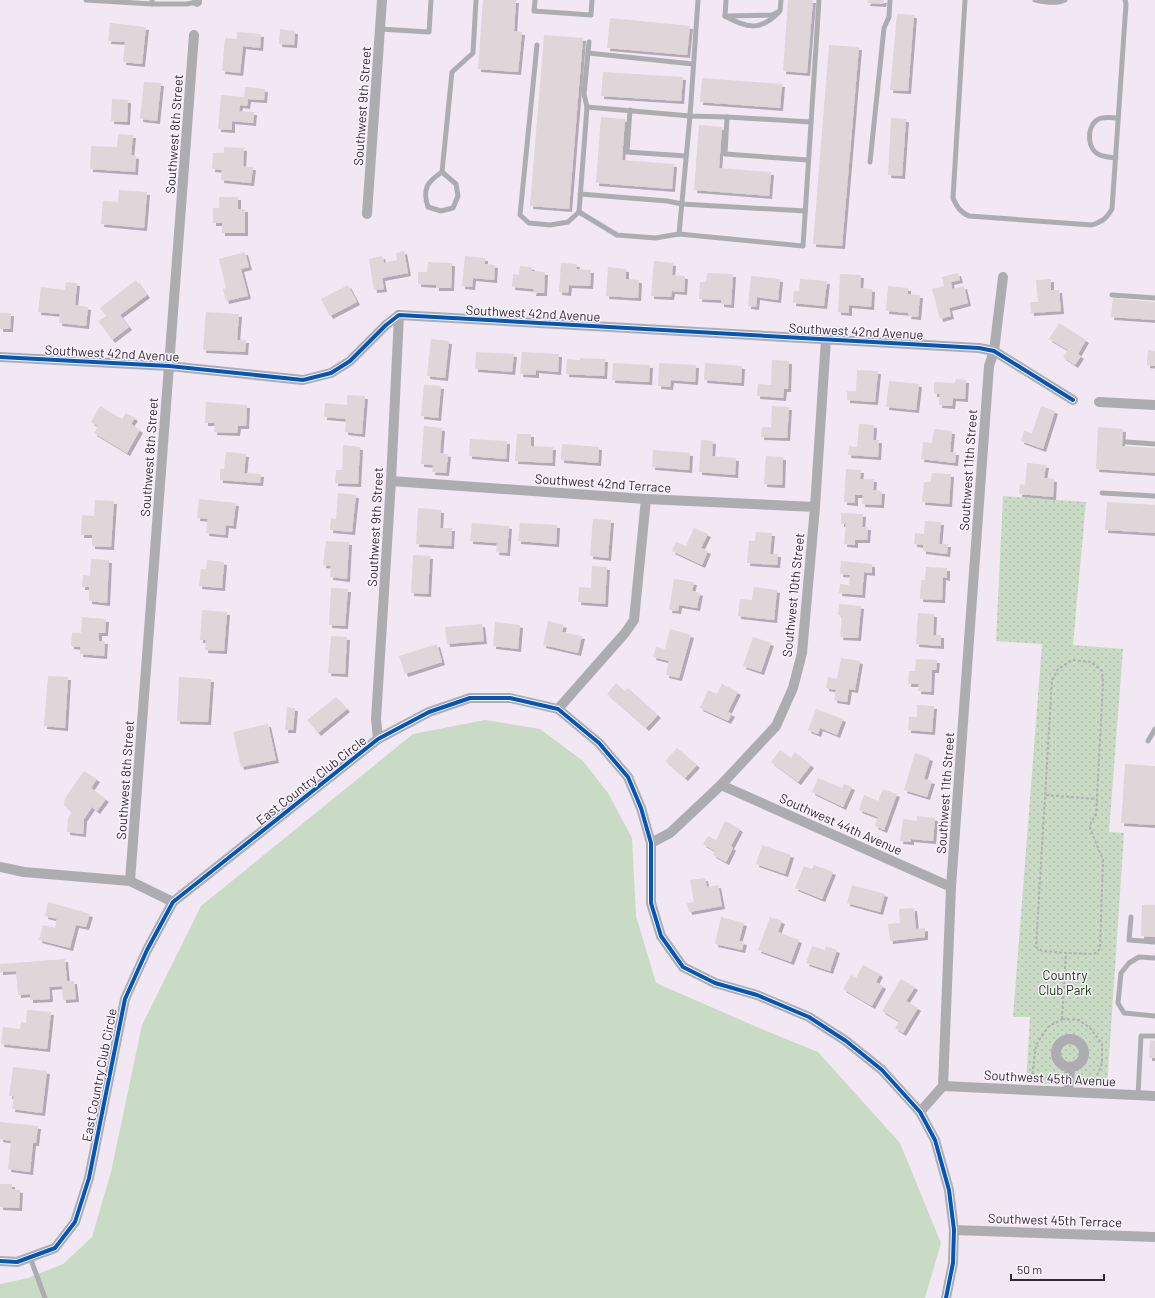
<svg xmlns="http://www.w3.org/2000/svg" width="1155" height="1298" font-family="Barlow,sans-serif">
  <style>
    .grass { fill: #c9dbc5 }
    .park { fill: url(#park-dots) }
    .building { fill: #ded6d8; filter: url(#shadow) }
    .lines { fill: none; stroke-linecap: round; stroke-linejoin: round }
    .path { stroke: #b0afb3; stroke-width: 2; stroke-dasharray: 3 2; stroke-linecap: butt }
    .service { stroke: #adadb1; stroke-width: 5 }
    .minor { stroke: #adadb1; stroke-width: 10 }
    .cycleway-casing { stroke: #fbf4fd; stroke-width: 6 }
    .cycleway { stroke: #0057b8; stroke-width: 4 }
    .labels { text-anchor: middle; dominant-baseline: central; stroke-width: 3; stroke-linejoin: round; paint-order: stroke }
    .street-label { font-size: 13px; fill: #312a33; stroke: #fbf4fd }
    .park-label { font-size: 13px; fill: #0c3500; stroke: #fbf4fd }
  </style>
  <defs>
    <pattern id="park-dots" width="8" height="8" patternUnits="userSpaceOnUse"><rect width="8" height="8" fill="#c9dbc5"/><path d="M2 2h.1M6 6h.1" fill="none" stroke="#adbcaa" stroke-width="1.8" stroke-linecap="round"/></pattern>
    <filter id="shadow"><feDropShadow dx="3" dy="3" stdDeviation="0" flood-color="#0004"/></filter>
  </defs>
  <rect width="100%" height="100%" fill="#f1e8f4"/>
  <polygon class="grass" points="485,720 540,729 583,761 608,793 632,838 636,916 656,983 764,1030 818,1052 900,1143 941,1243 925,1298 0,1298 0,1284 28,1278 63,1264 92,1237 111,1172 142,1025 201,906 413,734"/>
  <polygon class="park" points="1003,496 1086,502 1073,645 1123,649 1109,832 1124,833 1107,1087 1026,1083 1030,1017 1013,1017 1042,644 996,641"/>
  <g class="building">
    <polygon points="483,0 516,0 514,31 522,32 518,72 478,69"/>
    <polygon points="788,0 813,0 807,73 783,71"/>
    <polygon points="868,0 884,0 883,4 867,3"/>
    <polygon points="897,14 914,15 908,91 890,90"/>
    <polygon points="610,18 690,26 687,55 607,48"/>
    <polygon points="110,23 146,27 142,64 123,62 125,42 108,41"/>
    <polygon points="280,29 295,31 294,45 279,44"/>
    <polygon points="237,32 261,34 260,48 243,46 240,73 222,71 225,38 237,39"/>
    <polygon points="544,35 583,38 569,209 530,206"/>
    <polygon points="829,45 859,47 842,246 813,244"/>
    <polygon points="603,72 683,77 681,101 601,96"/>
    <polygon points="702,78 782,84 780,108 700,102"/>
    <polygon points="144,82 161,83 157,121 140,119"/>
    <polygon points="245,87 265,89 264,100 248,99 247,106 240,105 239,111 254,112 253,123 232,121 232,130 218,129 221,95 244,97"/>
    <polygon points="112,99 128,100 127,122 111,121"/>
    <polygon points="601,117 625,119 622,160 674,164 672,189 596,183"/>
    <polygon points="891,118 906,119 902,176 888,175"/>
    <polygon points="699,125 722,127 719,168 771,172 769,196 694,190"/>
    <polygon points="118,134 133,135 131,155 136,156 135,172 90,169 91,146 117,147"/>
    <polygon points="224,147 244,148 243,166 253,167 251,183 221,180 222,170 212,169 213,153 224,153"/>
    <polygon points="119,190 147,192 144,228 101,224 103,201 118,202"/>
    <polygon points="219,197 238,197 238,209 245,209 245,233 222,233 222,223 213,223 213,208 219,208"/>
    <polygon points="404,251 408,273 382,278 384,289 374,290 369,259 382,256 384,263 397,260 396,253"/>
    <polygon points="245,252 249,267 241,269 248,296 226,301 223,289 226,288 219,259"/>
    <polygon points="465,256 485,258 485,264 495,265 494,280 473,278 472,287 462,286"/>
    <polygon points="654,261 673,263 672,275 685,276 684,292 672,291 671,297 651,296"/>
    <polygon points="428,262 452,263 451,288 436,288 436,285 418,284 418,272 427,272"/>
    <polygon points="561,263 577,264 576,269 591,270 590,286 569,285 568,293 559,292"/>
    <polygon points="520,266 532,267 531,271 545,272 544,293 533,293 534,289 512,287 513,274 519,275"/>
    <polygon points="608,267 626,269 626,279 639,280 638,298 606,296"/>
    <polygon points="707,273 733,274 731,305 721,304 721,300 699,299 700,282 706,282"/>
    <polygon points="958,273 960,280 951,282 952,289 964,286 968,303 949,308 951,316 940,319 932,289 944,286 942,277"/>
    <polygon points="840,274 861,275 860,288 872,289 871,307 849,305 849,313 838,312"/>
    <polygon points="751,276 780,279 778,300 757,297 756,307 748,306"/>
    <polygon points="800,279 827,281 824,306 793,303 794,291 799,291"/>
    <polygon points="1051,279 1051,290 1059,290 1061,311 1031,313 1030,302 1038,302 1036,280"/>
    <polygon points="136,280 147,295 120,315 129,327 112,340 98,321 106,316 100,308"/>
    <polygon points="66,282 77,283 75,305 88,307 86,326 59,323 60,314 38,312 41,287 65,290"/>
    <polygon points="348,285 357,302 330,316 321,299"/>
    <polygon points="888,286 908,288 908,294 920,295 918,317 908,316 909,313 886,311"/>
    <polygon points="1113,298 1155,302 1155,320 1111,317"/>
    <polygon points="206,312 239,314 237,340 246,340 245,352 203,350"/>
    <polygon points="0,313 11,313 10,329 0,329"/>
    <polygon points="1059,323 1086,340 1078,354 1081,356 1075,365 1063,357 1068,350 1049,339"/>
    <polygon points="431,339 449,341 445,378 427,376"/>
    <polygon points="1148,350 1155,351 1155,366 1147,365"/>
    <polygon points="476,352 514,354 512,372 475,369"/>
    <polygon points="522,352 559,354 558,372 536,370 536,375 520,374"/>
    <polygon points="580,358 605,359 604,376 566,374 567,359 580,360"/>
    <polygon points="772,360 789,361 788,389 784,389 783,398 757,396 758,384 771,385"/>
    <polygon points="613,363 650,365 649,382 612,380"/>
    <polygon points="659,363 696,365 695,382 671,380 670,387 658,386"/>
    <polygon points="705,363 742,366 741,383 704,380"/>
    <polygon points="857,370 878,371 875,402 847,400 847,391 856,391"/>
    <polygon points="956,379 966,380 965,399 953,398 952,406 939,405 940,394 934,394 934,382 955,383"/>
    <polygon points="889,381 919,384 916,410 886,407"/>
    <polygon points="424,385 441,386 438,418 421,416"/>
    <polygon points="347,395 365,396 362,434 345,432 346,419 324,417 325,403 347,405"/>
    <polygon points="206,402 247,405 246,426 238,426 237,433 214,432 215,423 205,423"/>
    <polygon points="100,406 122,419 126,413 135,418 131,424 140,430 127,453 94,433 98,426 91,422"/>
    <polygon points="772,406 789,407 787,438 761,437 762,427 771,427"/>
    <polygon points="1041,406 1055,411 1043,449 1021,441 1024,431 1032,433"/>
    <polygon points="859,424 874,425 873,440 879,440 878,457 848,455 849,446 857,447"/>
    <polygon points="424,426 442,428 440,453 448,454 446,473 432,472 433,465 421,464"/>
    <polygon points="1098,427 1123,429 1122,446 1155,448 1155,473 1096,469"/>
    <polygon points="934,429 952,431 950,452 956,452 955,463 921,459 923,442 932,443"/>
    <polygon points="517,434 531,434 531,446 553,447 552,463 515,461"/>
    <polygon points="470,439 507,441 506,459 469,456"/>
    <polygon points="701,440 713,441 712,456 736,458 735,475 699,472"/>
    <polygon points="562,444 599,447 598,463 561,460"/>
    <polygon points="343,445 360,447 358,484 335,483 336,470 342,470"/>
    <polygon points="653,450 690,453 689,470 652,467"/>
    <polygon points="226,452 246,454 244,473 261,474 260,483 220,480 220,469 224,469"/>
    <polygon points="766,456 783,457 782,485 764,484"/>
    <polygon points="1027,463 1046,465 1044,478 1054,479 1053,497 1019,494 1020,484 1025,485"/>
    <polygon points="846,469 861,470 860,479 874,479 873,490 882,491 881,505 862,504 863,495 855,495 855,503 844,502"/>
    <polygon points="932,473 951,474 949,504 922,502 924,482 931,482"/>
    <polygon points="338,493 356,495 352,532 330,530 331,518 336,519"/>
    <polygon points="199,499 236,503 233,526 226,525 225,535 206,533 208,519 197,518"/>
    <polygon points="95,500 114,501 111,547 92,546 92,535 81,535 82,515 94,516"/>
    <polygon points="1107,502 1155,505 1155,533 1105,530"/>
    <polygon points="418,508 441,510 440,528 452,528 451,546 416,544"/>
    <polygon points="841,513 863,514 862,527 868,527 867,540 855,540 855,545 844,544 846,524 841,524"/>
    <polygon points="593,519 611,520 608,558 590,556"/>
    <polygon points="925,521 941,522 939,544 948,544 947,554 923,551 923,545 914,544 915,533 924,534"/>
    <polygon points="472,523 509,526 507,553 496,552 497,543 470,541"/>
    <polygon points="520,523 557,525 556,544 518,541"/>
    <polygon points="694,528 708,534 701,548 708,551 702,565 672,551 676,542 686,546"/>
    <polygon points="756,532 772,533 770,554 778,554 777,565 747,563 749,541 755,541"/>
    <polygon points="326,541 349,542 347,579 330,577 331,566 323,565"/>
    <polygon points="413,555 430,556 428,594 411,593"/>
    <polygon points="91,559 109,560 107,603 89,601 89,587 82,587 83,575 90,576"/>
    <polygon points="207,560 224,562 222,588 199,586 201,569 206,569"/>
    <polygon points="841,561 872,564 872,573 864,572 862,595 839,593 840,584 849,585 850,575 840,574"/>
    <polygon points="592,566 607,567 605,604 578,602 579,587 591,588"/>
    <polygon points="926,567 947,568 947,578 943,577 942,600 920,599 921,580 925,580"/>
    <polygon points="674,579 694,582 692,591 700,593 697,608 679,605 678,611 669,610"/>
    <polygon points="754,587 777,590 774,620 738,616 740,599 752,600"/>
    <polygon points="331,588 348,589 345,626 329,625"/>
    <polygon points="839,604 861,606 858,638 840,637 842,616 838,615"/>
    <polygon points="202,610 227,612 224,651 205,650 206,640 200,640"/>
    <polygon points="918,613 934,614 933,635 941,635 941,646 916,644"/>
    <polygon points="82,617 106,619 105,633 99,633 99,641 105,641 104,656 80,654 80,647 71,646 72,633 81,633"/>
    <polygon points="548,621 564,625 562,632 582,636 578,653 543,645"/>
    <polygon points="495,622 520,625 518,649 493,646"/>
    <polygon points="482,624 484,641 447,644 445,627"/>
    <polygon points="670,629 691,635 679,678 666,675 669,661 653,657 656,647 665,649"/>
    <polygon points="331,636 347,637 345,674 328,673"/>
    <polygon points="753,637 771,643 761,672 743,666"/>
    <polygon points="437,644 442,662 405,674 399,656"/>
    <polygon points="841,658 860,661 855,690 849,689 847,702 834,700 836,690 826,688 828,677 837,679"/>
    <polygon points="916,659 937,660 936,670 932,670 931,692 918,691 919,684 908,684 909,671 915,671"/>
    <polygon points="48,676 68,677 65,728 44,726"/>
    <polygon points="179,677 211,679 208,722 177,721"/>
    <polygon points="616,683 625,691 628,688 658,715 646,728 607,694"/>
    <polygon points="722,684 738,692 728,712 732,714 728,721 700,708 708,690 717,694"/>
    <polygon points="336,697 347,709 318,733 307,720"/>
    <polygon points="917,705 934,706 932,732 908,730 909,717 917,717"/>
    <polygon points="287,707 295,708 293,730 285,730"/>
    <polygon points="816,709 843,719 837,735 820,728 818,734 808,730"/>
    <polygon points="268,724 276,760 241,767 233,732"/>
    <polygon points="677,748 697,765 685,778 665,761"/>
    <polygon points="780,750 791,758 795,752 811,765 798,782 771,762"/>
    <polygon points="915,753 930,758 924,779 932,781 927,797 904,790"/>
    <polygon points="1125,764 1155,766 1155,825 1121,823"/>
    <polygon points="84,771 97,779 91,788 106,799 97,811 92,807 84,819 83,834 67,832 68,818 72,812 64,805 65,798"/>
    <polygon points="818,778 842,788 844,784 852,787 843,807 812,792"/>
    <polygon points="883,789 897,794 884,830 875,826 878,817 859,810 864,795 878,801"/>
    <polygon points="917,816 935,818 933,841 911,839 911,842 900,841 903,819 917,821"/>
    <polygon points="725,821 740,829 731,846 733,848 726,862 713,855 715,851 703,844 708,836 716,840"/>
    <polygon points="762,845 791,855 785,874 756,864"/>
    <polygon points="814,865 833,872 822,899 795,888 804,866 812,869"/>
    <polygon points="705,878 707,887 718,885 722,906 689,912 687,903 694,902 690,880"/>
    <polygon points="852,885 885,894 880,912 847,903"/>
    <polygon points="48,902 90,914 86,927 76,925 70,948 39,940 43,925 55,928 57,919 45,916"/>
    <polygon points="1142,905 1155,905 1155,937 1141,936"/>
    <polygon points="914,908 916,929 925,928 925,937 890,941 888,924 900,923 899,909"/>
    <polygon points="721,917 744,923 739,941 744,942 742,950 715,944"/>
    <polygon points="770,917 782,921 778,932 799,940 791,962 758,950"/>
    <polygon points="812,946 825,950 826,946 837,950 830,971 806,963"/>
    <polygon points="65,959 67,981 74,981 76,999 63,1000 62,986 49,987 50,999 30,1000 30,994 18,995 16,971 0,972 0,964"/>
    <polygon points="863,965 880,974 876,982 883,986 872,1006 843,989 851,975 856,978"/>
    <polygon points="901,979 915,987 906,1001 918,1008 903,1033 895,1028 899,1021 882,1011"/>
    <polygon points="27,1010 51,1012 47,1049 1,1044 3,1027 20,1029 21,1022 26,1023"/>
    <polygon points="1150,1040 1155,1041 1155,1058 1149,1058"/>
    <polygon points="13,1067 47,1071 42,1113 12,1109 14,1096 9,1096"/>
    <polygon points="0,1122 38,1126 36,1143 33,1143 30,1172 8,1169 11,1141 0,1139"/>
    <polygon points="0,1184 12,1184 12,1189 20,1190 19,1208 0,1207"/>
  </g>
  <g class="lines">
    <g class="path">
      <polyline points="1046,795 1096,799"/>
      <polyline points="1062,1019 1066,953 1042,951 1036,947 1052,680 1058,669 1072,660 1091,662 1102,671 1103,683 1096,815 1091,822 1090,828 1103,860 1100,949 1094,954 1066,953"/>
      <polygon points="1062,1019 1079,1020 1090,1028 1102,1044 1102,1063 1095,1081 1032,1077 1036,1045 1048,1027"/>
    </g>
    <g class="service">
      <polyline points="86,0 152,4 152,0"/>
      <polyline points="535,0 534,11 591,15 592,0"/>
      <path d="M965,0L953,198C957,207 960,212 969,216L1092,225C1103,221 1106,219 1112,209L1126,4L1125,0"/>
      <path d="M1035,0C1044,2 1057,4 1065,0"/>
      <polyline points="152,4 187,4 197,2"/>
      <path d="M725,16C748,29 761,31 780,11L781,0"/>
      <polyline points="725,16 726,0"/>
      <polyline points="726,16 772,15 778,12"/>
      <polyline points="380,29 429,32 431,0"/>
      <polyline points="537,45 520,215 529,223 550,225 568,222 579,212 617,235 655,238 679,234 803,246 819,0"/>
      <polyline points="588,53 693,64"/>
      <polyline points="587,107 690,116 727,117"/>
      <polyline points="630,110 627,152 686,156"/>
      <path d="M1116,158C1111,157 1104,157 1100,155C1087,150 1086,128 1097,120C1102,116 1112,118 1118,118"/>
      <polyline points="808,160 725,154 727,117 811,122"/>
      <polyline points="870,162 884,28 889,17 890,0"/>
      <polyline points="442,172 452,72 473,53 476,0"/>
      <path d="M442,172L456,184L458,196L453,208L441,211L428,207C422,189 427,182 442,172Z"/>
      <polyline points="580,194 667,201 682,204 805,211"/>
      <polyline points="579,212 587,107 584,94 589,42"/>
      <polyline points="679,234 690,116 698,0"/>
      <polyline points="1112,295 1155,298"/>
      <polyline points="1127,442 1155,444"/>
      <polyline points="1102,493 1155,496"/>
      <polyline points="1148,741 1155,729"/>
      <polyline points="1131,917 1129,940 1155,942"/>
      <polyline points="1155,958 1139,957 1129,963 1121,973 1118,1003 1124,1013 1155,1016"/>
      <polyline points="1138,1096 1141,1036 1155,1036"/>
      <polyline points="30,1257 45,1298"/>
    </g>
    <g class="minor">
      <polyline points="197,2 197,0"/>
      <polyline points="367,214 382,0"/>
      <polyline points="0,357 169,366 303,380 331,373 350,361 386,325 399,315 979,348 994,351 1073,400"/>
      <polyline points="1099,402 1155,405"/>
      <polyline points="391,481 646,499 815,507"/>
      <polyline points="558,709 625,633 634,620 646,499"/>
      <polyline points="378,739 376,719 391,481 399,315"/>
      <polyline points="721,785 951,887"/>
      <polyline points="651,843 670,833 721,785 776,726 793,688 802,653 815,507 826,339"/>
      <polyline points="0,867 24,872 130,881 173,902"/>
      <polyline points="130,881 194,35"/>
      <circle cx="1070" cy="1053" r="14"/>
      <polyline points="943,1086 1155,1096"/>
      <polyline points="1068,1092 1070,1067"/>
      <polyline points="920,1112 943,1086 951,887 989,366 994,351 1003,277"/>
      <polyline points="954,1230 1155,1237"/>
      <polyline points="0,1261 17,1262 55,1248 75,1222 89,1178 125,999 147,950 173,902 378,739 429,712 470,698 510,698 558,709 599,743 628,777 641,808 651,843 651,903 661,936 683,967 715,983 757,995 809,1017 846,1041 882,1070 920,1112 935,1140 949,1190 954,1230 953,1263 946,1298"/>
    </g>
    <g class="cycleway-casing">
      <g id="cycleway">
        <polyline points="0,357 169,366 303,380 331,373 350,361 386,325 399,315 979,348 994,351 1073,400"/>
        <polyline points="0,1261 17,1262 55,1248 75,1222 89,1178 125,999 147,950 173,902 378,739 429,712 470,698 510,698 558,709 599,743 628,777 641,808 651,843 651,903 661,936 683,967 715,983 757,995 809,1017 846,1041 882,1070 920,1112 935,1140 949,1190 954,1230 953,1263 946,1298"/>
      </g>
    </g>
    <use href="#cycleway" class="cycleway"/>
  </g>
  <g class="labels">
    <g class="street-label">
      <text transform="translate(362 106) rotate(-86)">Southwest 9th Street</text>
      <text transform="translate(174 134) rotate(-86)">Southwest 8th Street</text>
      <text transform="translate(533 313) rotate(3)">Southwest 42nd Avenue</text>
      <text transform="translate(856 331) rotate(3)">Southwest 42nd Avenue</text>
      <text transform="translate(112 353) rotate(3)">Southwest 42nd Avenue</text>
      <text transform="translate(149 457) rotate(-86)">Southwest 8th Street</text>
      <text transform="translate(968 470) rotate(-86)">Southwest 11th Street</text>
      <text transform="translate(603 483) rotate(4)">Southwest 42nd Terrace</text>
      <text transform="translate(375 527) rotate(-87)">Southwest 9th Street</text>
      <text transform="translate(793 595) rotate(-84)">Southwest 10th Street</text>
      <text transform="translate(125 780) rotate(-86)">Southwest 8th Street</text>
      <text transform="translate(311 780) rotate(-38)">East Country Club Circle</text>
      <text transform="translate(945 793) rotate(-86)">Southwest 11th Street</text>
      <text transform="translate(841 824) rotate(24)">Southwest 44th Avenue</text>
      <text transform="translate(99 1075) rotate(-79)">East Country Club Circle</text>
      <text transform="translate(1050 1078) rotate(3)">Southwest 45th Avenue</text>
      <text transform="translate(1055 1220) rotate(2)">Southwest 45th Terrace</text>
    </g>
    <g class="park-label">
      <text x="1065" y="975">Country<tspan x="1065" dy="15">Club Park</tspan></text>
    </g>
  </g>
  <path d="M1011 1274v6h93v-6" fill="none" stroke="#312a33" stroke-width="2"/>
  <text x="1017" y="1274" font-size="12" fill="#312a33" stroke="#fbf4fd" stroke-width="3" paint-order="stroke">50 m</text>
</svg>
